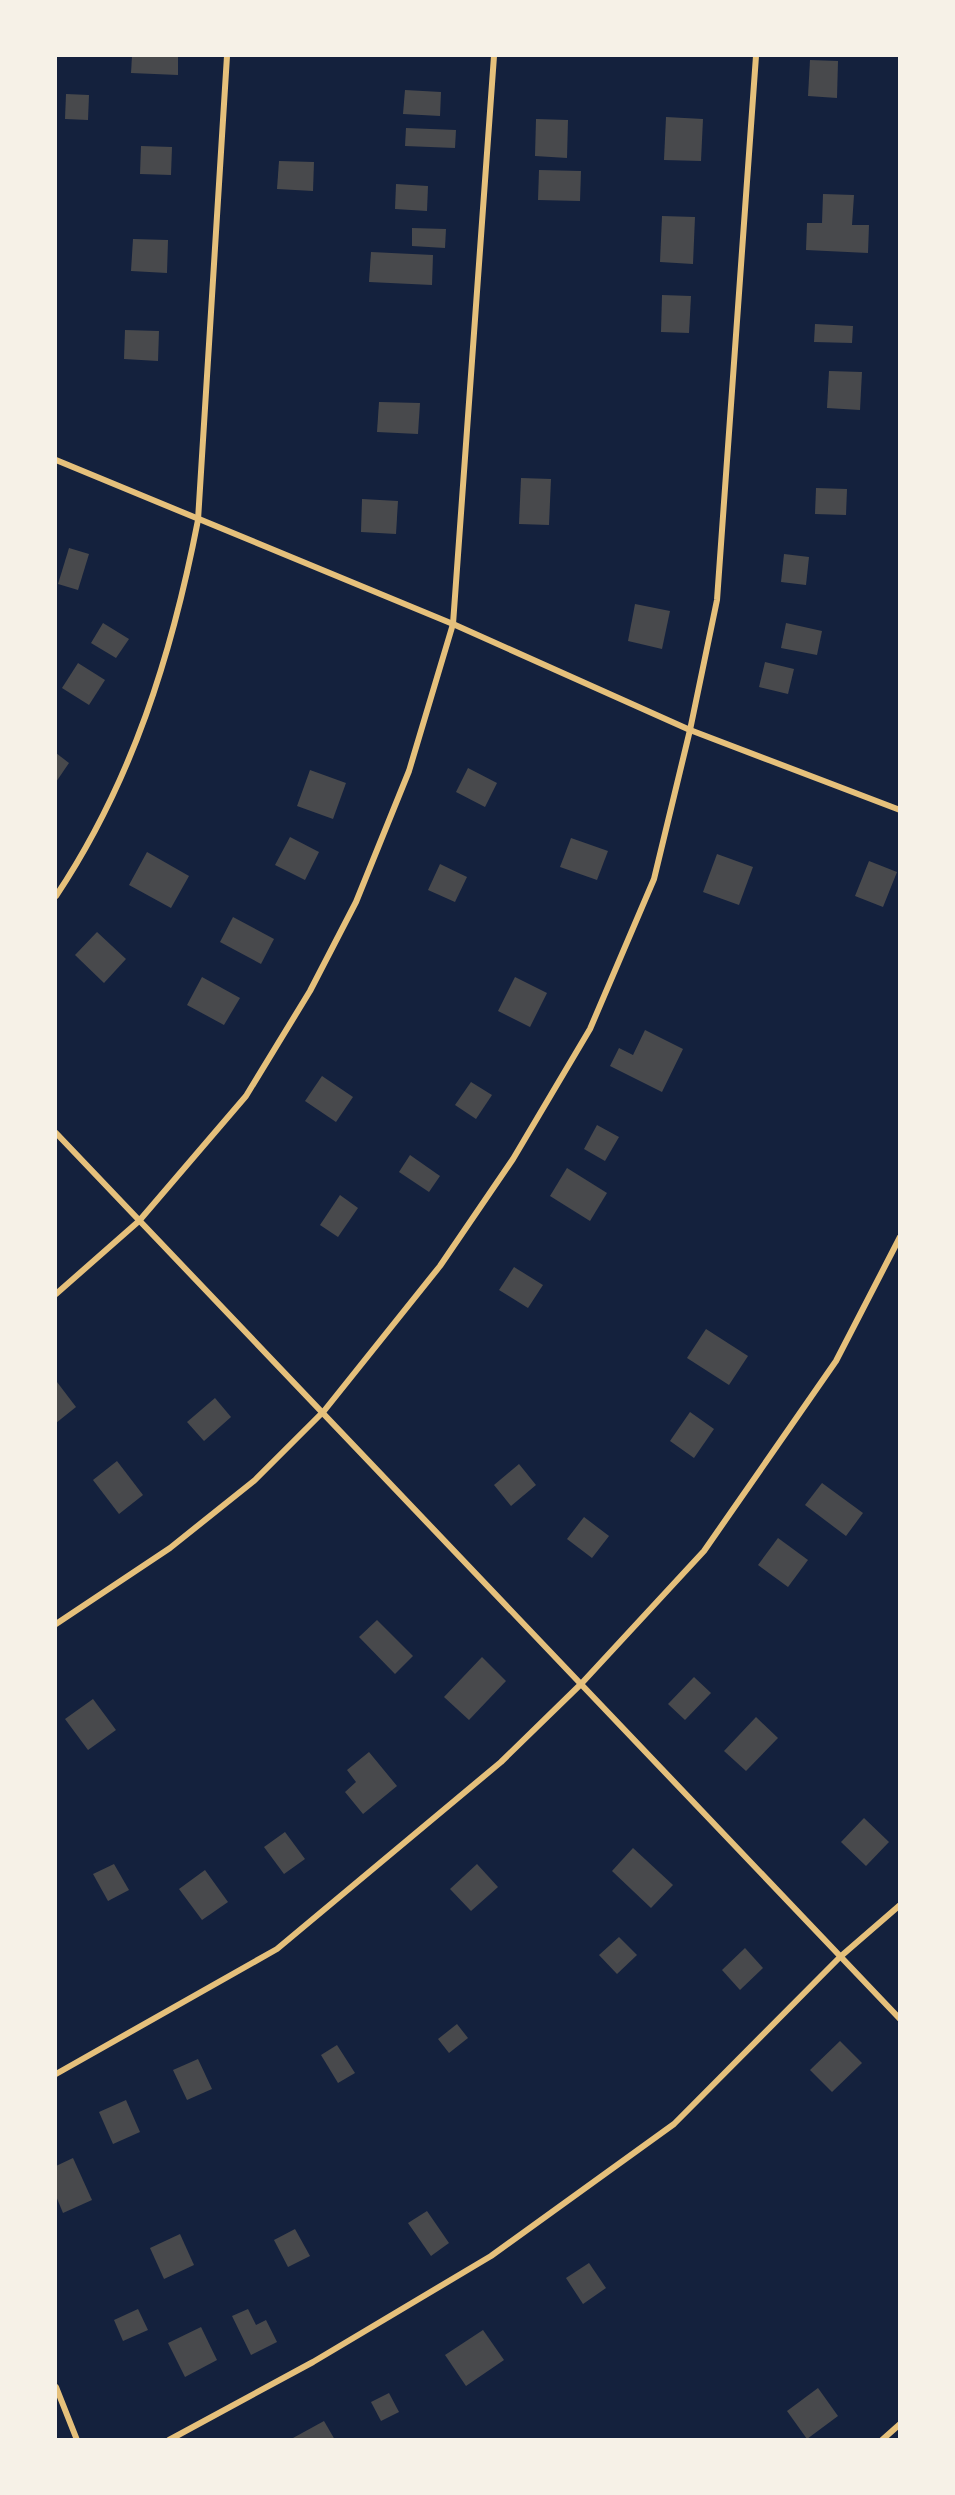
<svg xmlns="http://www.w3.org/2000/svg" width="955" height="2495" font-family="Raleway,sans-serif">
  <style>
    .building { fill: #48494c }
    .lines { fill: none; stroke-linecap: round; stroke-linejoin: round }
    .minor { stroke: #e5c07b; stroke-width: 6 }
  </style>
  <rect width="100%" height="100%" fill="#14213d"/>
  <g class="building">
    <polygon points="132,56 178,56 178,75 131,73"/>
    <polygon points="810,60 838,61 837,98 808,96"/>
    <polygon points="405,90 441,92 440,116 403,114"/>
    <polygon points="66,94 89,95 88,120 65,119"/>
    <polygon points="666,117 703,119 701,161 664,160"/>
    <polygon points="536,119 568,120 567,158 535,156"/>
    <polygon points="406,128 456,130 455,148 405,146"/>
    <polygon points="141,146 172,147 171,175 140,174"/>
    <polygon points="279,161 314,162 313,191 277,189"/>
    <polygon points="539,170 581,171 580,201 538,200"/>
    <polygon points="396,184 428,186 427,211 395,209"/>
    <polygon points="823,194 854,195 852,225 869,225 868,253 806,250 807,223 822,223"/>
    <polygon points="662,216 695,217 693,264 660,262"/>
    <polygon points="412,228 446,229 445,248 412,246"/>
    <polygon points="133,239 168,240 167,273 131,271"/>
    <polygon points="371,252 433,255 432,285 369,282"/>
    <polygon points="662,295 691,296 689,333 661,332"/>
    <polygon points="815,324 853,326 852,343 814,342"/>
    <polygon points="125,330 159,331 158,361 124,359"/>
    <polygon points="829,371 862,372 860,410 827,408"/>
    <polygon points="379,402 420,403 418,434 377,432"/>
    <polygon points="521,478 551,479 549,525 519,524"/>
    <polygon points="816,488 847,489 846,515 815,514"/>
    <polygon points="362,499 398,501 396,534 361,532"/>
    <polygon points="69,548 89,554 78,590 58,584"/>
    <polygon points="784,554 809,557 806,585 781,582"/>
    <polygon points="635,604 670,611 662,649 628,641"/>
    <polygon points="103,623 129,639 116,658 91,643"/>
    <polygon points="786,623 822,631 817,655 781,648"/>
    <polygon points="765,662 794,669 788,694 759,687"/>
    <polygon points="78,663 105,680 89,705 62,688"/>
    <polygon points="56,753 69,763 56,782"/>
    <polygon points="468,768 497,783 485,807 456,792"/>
    <polygon points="310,770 346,783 333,819 297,806"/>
    <polygon points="290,837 319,852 305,880 275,865"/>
    <polygon points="571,838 608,851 597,880 560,867"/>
    <polygon points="147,852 189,876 171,908 129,885"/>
    <polygon points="717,854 753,867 739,905 703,892"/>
    <polygon points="869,861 897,872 883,907 855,896"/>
    <polygon points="440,864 467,877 455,902 428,890"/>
    <polygon points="233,917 274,939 261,964 220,942"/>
    <polygon points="97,932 126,959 104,983 75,955"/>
    <polygon points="202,977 240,998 224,1025 187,1005"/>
    <polygon points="515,977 547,993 530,1027 498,1011"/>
    <polygon points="645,1030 683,1049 662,1092 610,1066 619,1048 633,1055"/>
    <polygon points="322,1076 353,1097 336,1122 305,1101"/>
    <polygon points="471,1082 492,1095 476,1119 455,1105"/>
    <polygon points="597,1125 619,1137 605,1161 584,1149"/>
    <polygon points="410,1155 440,1176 429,1192 399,1172"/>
    <polygon points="567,1168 607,1193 590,1221 550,1196"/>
    <polygon points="340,1195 358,1208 338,1237 320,1225"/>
    <polygon points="514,1267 543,1285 528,1308 499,1290"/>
    <polygon points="706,1329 748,1356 729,1385 687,1358"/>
    <polygon points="57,1382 76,1407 56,1423 56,1383"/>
    <polygon points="215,1398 231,1417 204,1441 187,1422"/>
    <polygon points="690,1412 714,1429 694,1458 670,1441"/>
    <polygon points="117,1461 143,1495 119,1514 93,1480"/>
    <polygon points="519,1464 536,1485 511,1506 494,1485"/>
    <polygon points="822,1483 863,1513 846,1536 805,1505"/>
    <polygon points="584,1517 609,1536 592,1558 567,1539"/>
    <polygon points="778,1538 808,1560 788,1587 758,1565"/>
    <polygon points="377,1620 413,1656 395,1674 359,1637"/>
    <polygon points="482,1657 506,1681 469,1720 444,1697"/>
    <polygon points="694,1677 711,1693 685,1720 668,1704"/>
    <polygon points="93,1699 116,1730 88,1750 65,1719"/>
    <polygon points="756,1717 778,1738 746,1771 724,1751"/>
    <polygon points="369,1752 397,1786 363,1814 345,1792 356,1782 347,1770"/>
    <polygon points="864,1818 889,1842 866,1866 841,1842"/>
    <polygon points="285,1832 305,1859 284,1874 264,1847"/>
    <polygon points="633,1848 673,1885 651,1908 612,1871"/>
    <polygon points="114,1864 129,1890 108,1901 93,1874"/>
    <polygon points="477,1864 498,1887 471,1911 450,1889"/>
    <polygon points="205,1870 228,1902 202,1920 179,1889"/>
    <polygon points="619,1937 637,1955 617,1974 599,1955"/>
    <polygon points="745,1948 763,1968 740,1990 722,1970"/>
    <polygon points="457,2024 468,2038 449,2053 438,2039"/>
    <polygon points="840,2041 862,2063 832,2092 810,2070"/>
    <polygon points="337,2045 355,2073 338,2083 321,2055"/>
    <polygon points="198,2059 212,2089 187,2100 173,2070"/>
    <polygon points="126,2100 140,2132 113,2144 99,2112"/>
    <polygon points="73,2158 92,2200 63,2213 56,2196 56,2166"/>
    <polygon points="427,2211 449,2243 431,2256 408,2223"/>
    <polygon points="295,2229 310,2256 288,2267 274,2240"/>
    <polygon points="180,2234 194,2265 164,2279 150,2248"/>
    <polygon points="589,2263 606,2288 583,2304 566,2278"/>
    <polygon points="138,2309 148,2330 123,2341 114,2320"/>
    <polygon points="248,2309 256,2325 266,2320 277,2342 251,2355 232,2316"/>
    <polygon points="201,2327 217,2360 185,2377 168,2343"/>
    <polygon points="483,2330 504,2360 466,2386 445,2355"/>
    <polygon points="818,2388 838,2416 807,2439 787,2411"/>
    <polygon points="389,2393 399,2412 381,2421 371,2402"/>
    <polygon points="324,2421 335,2440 294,2440 293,2438"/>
  </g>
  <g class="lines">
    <g class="minor">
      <polyline points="56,460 453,624 690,730 900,810"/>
      <path d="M56,896C132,782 172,654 198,520L227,56"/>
      <polyline points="56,1133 900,2019"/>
      <polyline points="56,1294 139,1221 246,1096 310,991 356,902 409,771 453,624 494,56"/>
      <polyline points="56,1624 170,1548 255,1480 324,1411 440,1266 513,1159 590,1029 654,879 690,730 717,600 756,56"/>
      <polyline points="56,2074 277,1949 501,1762 581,1684 704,1551 836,1361 900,1237"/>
      <polyline points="56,2387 77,2440"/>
      <polyline points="169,2440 313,2362 491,2256 674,2124 840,1957 900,1905"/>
      <polyline points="882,2440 900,2424"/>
    </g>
  </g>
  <rect width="955" height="2495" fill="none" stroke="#f6f1e7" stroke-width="114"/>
</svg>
